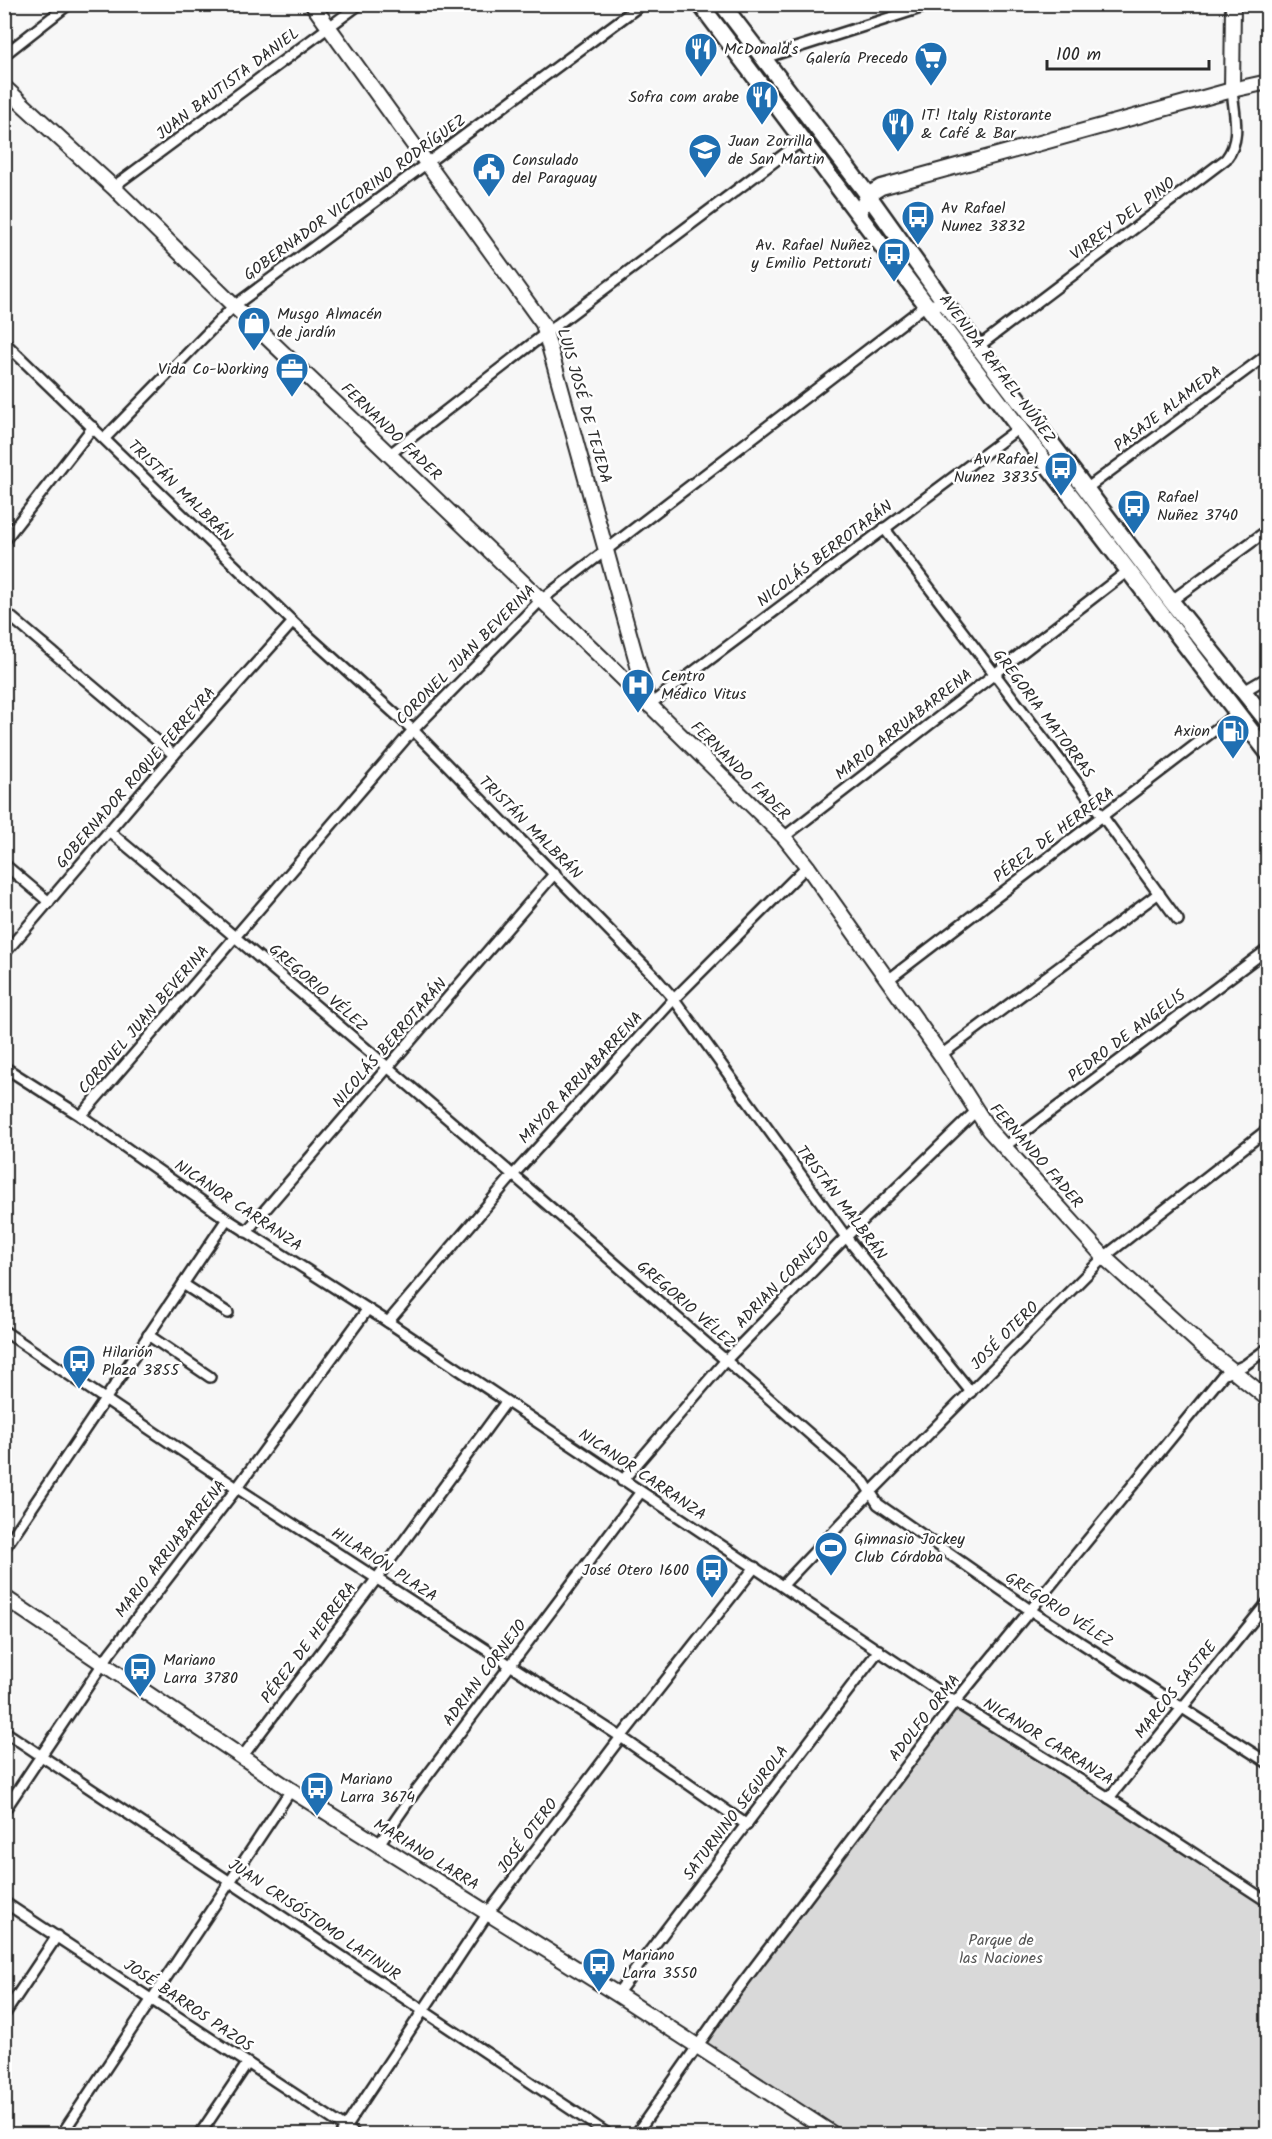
<svg xmlns="http://www.w3.org/2000/svg" width="1272" height="2139" font-family="Kalam,sans-serif">
  <style>
    .green { fill: #d9d9d9; stroke: #828282; stroke-width: 1.5 }
    .lines { fill: none; stroke-linecap: round; stroke-linejoin: round }
    .street-casing { stroke: #2b2b2b; stroke-width: 14 }
    .secondary-casing { stroke: #2b2b2b; stroke-width: 18 }
    .primary-casing { stroke: #2b2b2b; stroke-width: 20 }
    .street { stroke: #fff; stroke-width: 9 }
    .secondary { stroke: #fff; stroke-width: 14 }
    .primary { stroke: #fff; stroke-width: 15 }
    .labels { text-anchor: middle; dominant-baseline: central; stroke-width: 5; stroke-linejoin: round; paint-order: stroke }
    .poi-label { font-size: 16px; fill: #2b2b2b; stroke: #fff; text-anchor: start }
    .street-label { font-size: 16px; fill: #2b2b2b; stroke: #fff }
    .park-label { font-size: 16px; fill: #565656; stroke: #fff }
  </style>
  <rect width="100%" height="100%" fill="#f7f7f7"/>
  <filter id="ink" filterUnits="userSpaceOnUse"><feTurbulence type="fractalNoise" baseFrequency=".0167" numOctaves="2"/><feDisplacementMap in="SourceGraphic" scale="12" xChannelSelector="R" yChannelSelector="G"/><feConvolveMatrix kernelMatrix="1 2 1 2 8 2 1 2 1" color-interpolation-filters="sRGB"/></filter>
  <g filter="url(#ink)">
    <polygon class="green" points="955,1702 1267,1902 1267,2134 833,2134 698,2048"/>
    <g class="lines">
      <g class="street-casing">
        <g id="street">
          <polyline points="4,55 69,4"/>
          <polyline points="764,58 933,4"/>
          <polyline points="113,187 360,4"/>
          <polyline points="4,342 293,622 413,730 654,976 674,999 846,1237 971,1392"/>
          <path d="M979,346L1226,159C1242,139 1234,114 1232,90"/>
          <polyline points="105,438 234,306 642,4"/>
          <polyline points="390,454 546,333 803,140"/>
          <polyline points="1086,489 1268,354"/>
          <polyline points="884,528 1103,817 1178,920"/>
          <polyline points="4,541 93,427"/>
          <polyline points="1171,601 1268,530"/>
          <polyline points="4,611 174,755"/>
          <polyline points="1244,691 1268,677"/>
          <polyline points="649,705 1019,428"/>
          <path d="M110,832C365,1045 615,1262 864,1482L878,1504L1030,1610L1268,1763"/>
          <polyline points="784,837 1129,570"/>
          <polyline points="4,864 49,902"/>
          <polyline points="4,954 174,755 293,622"/>
          <polyline points="888,980 1237,713"/>
          <polyline points="941,1055 1159,893"/>
          <polyline points="4,1067 81,1116 227,1219 388,1322 955,1702 1109,1798 1268,1902"/>
          <polyline points="81,1116 413,730 541,600 926,305 934,304 948,307"/>
          <polyline points="1004,1147 1268,949"/>
          <polyline points="246,1232 555,873"/>
          <polyline points="183,1284 228,1313"/>
          <polyline points="388,1322 513,1175 674,999 807,866"/>
          <polyline points="4,1331 237,1488 621,1737 747,1825"/>
          <polyline points="148,1335 210,1377"/>
          <polyline points="622,1481 726,1360 846,1237 976,1111"/>
          <polyline points="4,1549 227,1219"/>
          <polyline points="783,1585 871,1492 1104,1257 1268,1129"/>
          <polyline points="4,1731 608,2134"/>
          <polyline points="242,1757 377,1578 506,1402"/>
          <polyline points="1109,1798 1268,1602"/>
          <polyline points="4,1811 110,1653 237,1488 367,1310"/>
          <polyline points="379,1844 415,1792 640,1493"/>
          <polyline points="4,1902 355,2134"/>
          <polyline points="617,1994 879,1650"/>
          <polyline points="4,2015 57,1936"/>
          <polyline points="62,2134 291,1790"/>
          <polyline points="200,2134 247,2064"/>
          <polyline points="341,2134 488,1913 621,1737 755,1567"/>
          <polyline points="636,2134 729,2001 955,1702 1223,1375 1245,1365 1268,1348"/>
        </g>
      </g>
      <g class="secondary-casing">
        <g id="secondary">
          <polyline points="312,4 543,324 649,705"/>
          <polyline points="4,87 113,187 234,306 603,659 784,837 807,866 941,1055 989,1130 1104,1257 1201,1345 1268,1399"/>
          <polyline points="1232,90 1233,4"/>
          <polyline points="858,214 868,195 881,187 1232,90 1268,82"/>
          <polyline points="4,1597 291,1790 617,1994 833,2134"/>
        </g>
      </g>
      <g class="primary-casing">
        <g id="primary">
          <polyline points="700,4 1019,428 1268,753"/>
          <polyline points="722,4 868,195 948,307 1171,601 1268,722"/>
        </g>
      </g>
      <use href="#street" class="street"/>
      <use href="#secondary" class="secondary"/>
      <use href="#primary" class="primary"/>
    </g>
  </g>
  <defs>
    <g id="restaurant-pin" transform="scale(1.725)"><path d="M0 17L-7.5 6A9.5 9.5 0 1 1 7.5 6Z" fill="#1f6fb2" stroke="#fff"/><path d="M-5-6h1v4h1v-4h1v4h1v-4h1v5L-1.5 .5V6h-2V.5L-5-1ZM5-6V6H3V1.5H1.5Q1.5-4 5-6Z" fill="#fff"/></g>
    <g id="supermarket-pin" transform="scale(1.725)"><path d="M0 17L-7.5 6A9.5 9.5 0 1 1 7.5 6Z" fill="#1f6fb2" stroke="#fff"/><path d="M-6-5.5h2.5l.6 2H6L4.5 2H-2.5L-4.4-4H-6ZM-1.5 3.2a1.3 1.3 0 1 0 .1 0ZM3 3.2a1.3 1.3 0 1 0 .1 0Z" fill="#fff"/></g>
    <g id="school-pin" transform="scale(1.725)"><path d="M0 17L-7.5 6A9.5 9.5 0 1 1 7.5 6Z" fill="#1f6fb2" stroke="#fff"/><path d="M0-5L7-2L0 1L-7-2ZM-4 1L0 2.5L4 1V4Q0 6-4 4Z" fill="#fff"/></g>
    <g id="civic-pin" transform="scale(1.725)"><path d="M0 17L-7.5 6A9.5 9.5 0 1 1 7.5 6Z" fill="#1f6fb2" stroke="#fff"/><path d="M-.6-6.5H3V-4.5H.6V-3L4-1V1h2V6H-6V1h2V-1L-.6-3ZM-1.2 2.5V6h2.4V2.5Z" fill="#fff"/></g>
    <g id="bus-pin" transform="scale(1.725)"><path d="M0 17L-7.5 6A9.5 9.5 0 1 1 7.5 6Z" fill="#1f6fb2" stroke="#fff"/><path d="M-5-6H5V4H4V6H2V4H-2V6H-4V4H-5ZM-3.5-4V0h7V-4ZM-3.5 1.2v1.5H-2V1.2ZM2 1.2v1.5H3.5V1.2Z" fill="#fff"/></g>
    <g id="shop-pin" transform="scale(1.725)"><path d="M0 17L-7.5 6A9.5 9.5 0 1 1 7.5 6Z" fill="#1f6fb2" stroke="#fff"/><path d="M-5-2.5h2.3a2.7 3.5 0 0 1 5.4 0H5L5.5 6h-11ZM-1.5-2.5h3a1.5 2.3 0 0 0-3 0Z" fill="#fff"/></g>
    <g id="office-pin" transform="scale(1.725)"><path d="M0 17L-7.5 6A9.5 9.5 0 1 1 7.5 6Z" fill="#1f6fb2" stroke="#fff"/><path d="M-6-3h4V-5.5h4V-3h4V5H-6ZM-1-4.5V-3h2v-1.5ZM-6 0V1H6V0Z" fill="#fff"/></g>
    <g id="hospital-pin" transform="scale(1.725)"><path d="M0 17L-7.5 6A9.5 9.5 0 1 1 7.5 6Z" fill="#1f6fb2" stroke="#fff"/><path d="M-5-5h3v3.5h4V-5h3V5h-3V1.5h-4V5h-3Z" fill="#fff"/></g>
    <g id="fuel-pin" transform="scale(1.725)"><path d="M0 17L-7.5 6A9.5 9.5 0 1 1 7.5 6Z" fill="#1f6fb2" stroke="#fff"/><path d="M-5.5-6h7V0h2V4h1.3V-2.5L3-4.5l.8-.8L6-3V5H2.5V1h-1V6h-7ZM-4.2-4.7v3.2H.2V-4.7Z" fill="#fff"/></g>
    <g id="stadium-pin" transform="scale(1.725)"><path d="M0 17L-7.5 6A9.5 9.5 0 1 1 7.5 6Z" fill="#1f6fb2" stroke="#fff"/><path d="M0-5a6.5 5 0 1 0 0 10a6.5 5 0 1 0 0-10ZM-3.5-1.8h7v3.6h-7Z" fill="#fff"/></g>
  </defs>
  <g fill-rule="evenodd">
    <use href="#restaurant-pin" x="701" y="49"/>
    <use href="#supermarket-pin" x="931" y="58"/>
    <use href="#restaurant-pin" x="762" y="97"/>
    <use href="#restaurant-pin" x="898" y="124"/>
    <use href="#school-pin" x="705" y="150"/>
    <use href="#civic-pin" x="489" y="169"/>
    <use href="#bus-pin" x="918" y="217"/>
    <use href="#bus-pin" x="894" y="254"/>
    <use href="#shop-pin" x="254" y="323"/>
    <use href="#office-pin" x="292" y="369"/>
    <use href="#bus-pin" x="1061" y="468"/>
    <use href="#bus-pin" x="1134" y="506"/>
    <use href="#hospital-pin" x="638" y="685"/>
    <use href="#fuel-pin" x="1233" y="731"/>
    <use href="#bus-pin" x="79" y="1361"/>
    <use href="#stadium-pin" x="831" y="1548"/>
    <use href="#bus-pin" x="712" y="1570"/>
    <use href="#bus-pin" x="140" y="1669"/>
    <use href="#bus-pin" x="317" y="1788"/>
    <use href="#bus-pin" x="599" y="1964"/>
  </g>
  <g class="labels">
    <g class="poi-label">
      <text x="724" y="49">McDonald's</text>
      <text x="908" y="58" text-anchor="end">Galería Precedo</text>
      <text x="739" y="97" text-anchor="end">Sofra com arabe</text>
      <text x="921" y="115">IT! Italy Ristorante<tspan x="921" dy="18">&amp; Café &amp; Bar</tspan></text>
      <text x="728" y="141">Juan Zorrilla<tspan x="728" dy="18">de San Martin</tspan></text>
      <text x="512" y="160">Consulado<tspan x="512" dy="18">del Paraguay</tspan></text>
      <text x="941" y="208">Av Rafael<tspan x="941" dy="18">Nunez 3832</tspan></text>
      <text x="871" y="245" text-anchor="end">Av. Rafael Nuñez<tspan x="871" dy="18">y Emilio Pettoruti</tspan></text>
      <text x="277" y="314">Musgo Almacén<tspan x="277" dy="18">de jardín</tspan></text>
      <text x="269" y="369" text-anchor="end">Vida Co-Working</text>
      <text x="1038" y="459" text-anchor="end">Av Rafael<tspan x="1038" dy="18">Nunez 3835</tspan></text>
      <text x="1157" y="497">Rafael<tspan x="1157" dy="18">Nuñez 3740</tspan></text>
      <text x="661" y="676">Centro<tspan x="661" dy="18">Médico Vitus</tspan></text>
      <text x="1210" y="731" text-anchor="end">Axion</text>
      <text x="102" y="1352">Hilarión<tspan x="102" dy="18">Plaza 3855</tspan></text>
      <text x="854" y="1539">Gimnasio Jockey<tspan x="854" dy="18">Club Córdoba</tspan></text>
      <text x="689" y="1570" text-anchor="end">José Otero 1600</text>
      <text x="163" y="1660">Mariano<tspan x="163" dy="18">Larra 3780</tspan></text>
      <text x="340" y="1779">Mariano<tspan x="340" dy="18">Larra 3674</tspan></text>
      <text x="622" y="1955">Mariano<tspan x="622" dy="18">Larra 3550</tspan></text>
    </g>
    <g class="street-label">
      <text transform="translate(228 84) rotate(-37)">JUAN BAUTISTA DANIEL</text>
      <text transform="translate(355 198) rotate(-36)">GOBERNADOR VICTORINO RODRÍGUEZ</text>
      <text transform="translate(1123 219) rotate(-37)">VIRREY DEL PINO</text>
      <text transform="translate(997 369) rotate(53)">AVENIDA RAFAEL NÚÑEZ</text>
      <text transform="translate(584 406) rotate(74)">LUIS JOSÉ DE TEJEDA</text>
      <text transform="translate(1168 409) rotate(-37)">PASAJE ALAMEDA</text>
      <text transform="translate(391 432) rotate(44)">FERNANDO FADER</text>
      <text transform="translate(180 491) rotate(44)">TRISTÁN MALBRÁN</text>
      <text transform="translate(825 554) rotate(-37)">NICOLÁS BERROTARÁN</text>
      <text transform="translate(466 655) rotate(-45)">CORONEL JUAN BEVERINA</text>
      <text transform="translate(1043 714) rotate(53)">GREGORIA MATORRAS</text>
      <text transform="translate(904 725) rotate(-38)">MARIO ARRUABARRENA</text>
      <text transform="translate(740 771) rotate(45)">FERNANDO FADER</text>
      <text transform="translate(136 778) rotate(-49)">GOBERNADOR ROQUE FERREYRA</text>
      <text transform="translate(530 828) rotate(45)">TRISTÁN MALBRÁN</text>
      <text transform="translate(1054 835) rotate(-37)">PÉREZ DE HERRERA</text>
      <text transform="translate(318 988) rotate(41)">GREGORIO VÉLEZ</text>
      <text transform="translate(144 1020) rotate(-49)">CORONEL JUAN BEVERINA</text>
      <text transform="translate(1127 1036) rotate(-37)">PEDRO DE ANGELIS</text>
      <text transform="translate(390 1043) rotate(-49)">NICOLÁS BERROTARÁN</text>
      <text transform="translate(581 1078) rotate(-47)">MAYOR ARRUABARRENA</text>
      <text transform="translate(1036 1156) rotate(49)">FERNANDO FADER</text>
      <text transform="translate(841 1203) rotate(53)">TRISTÁN MALBRÁN</text>
      <text transform="translate(238 1206) rotate(34)">NICANOR CARRANZA</text>
      <text transform="translate(783 1280) rotate(-46)">ADRIAN CORNEJO</text>
      <text transform="translate(686 1305) rotate(41)">GREGORIO VÉLEZ</text>
      <text transform="translate(1005 1336) rotate(-45)">JOSÉ OTERO</text>
      <text transform="translate(642 1475) rotate(34)">NICANOR CARRANZA</text>
      <text transform="translate(171 1549) rotate(-52)">MARIO ARRUABARRENA</text>
      <text transform="translate(384 1565) rotate(33)">HILARIÓN PLAZA</text>
      <text transform="translate(1059 1610) rotate(33)">GREGORIO VÉLEZ</text>
      <text transform="translate(309 1643) rotate(-53)">PÉREZ DE HERRERA</text>
      <text transform="translate(485 1673) rotate(-53)">ADRIAN CORNEJO</text>
      <text transform="translate(1176 1690) rotate(-51)">MARCOS SASTRE</text>
      <text transform="translate(925 1718) rotate(-52)">ADOLFO ORMA</text>
      <text transform="translate(1048 1742) rotate(32)">NICANOR CARRANZA</text>
      <text transform="translate(736 1813) rotate(-53)">SATURNINO SEGUROLA</text>
      <text transform="translate(528 1836) rotate(-53)">JOSÉ OTERO</text>
      <text transform="translate(426 1855) rotate(32)">MARIANO LARRA</text>
      <text transform="translate(314 1920) rotate(34)">JUAN CRISÓSTOMO LAFINUR</text>
      <text transform="translate(188 2006) rotate(34)">JOSÉ BARROS PAZOS</text>
    </g>
    <g class="park-label">
      <text x="1001" y="1940">Parque de<tspan x="1001" dy="18">las Naciones</tspan></text>
    </g>
  </g>
  <rect width="1272" height="2139" fill="none" stroke="#fff" stroke-width="24"/>
  <rect x="12" y="12" width="1248" height="2115" fill="none" stroke="#2b2b2b" stroke-width="2" filter="url(#ink)"/>
  <path d="M1047 60v9h162v-9" fill="none" stroke="#2b2b2b" stroke-width="3"/>
  <text x="1056" y="60" font-size="18" fill="#2b2b2b" stroke="#ffffff" stroke-width="4.5" paint-order="stroke">100 m</text>
</svg>
